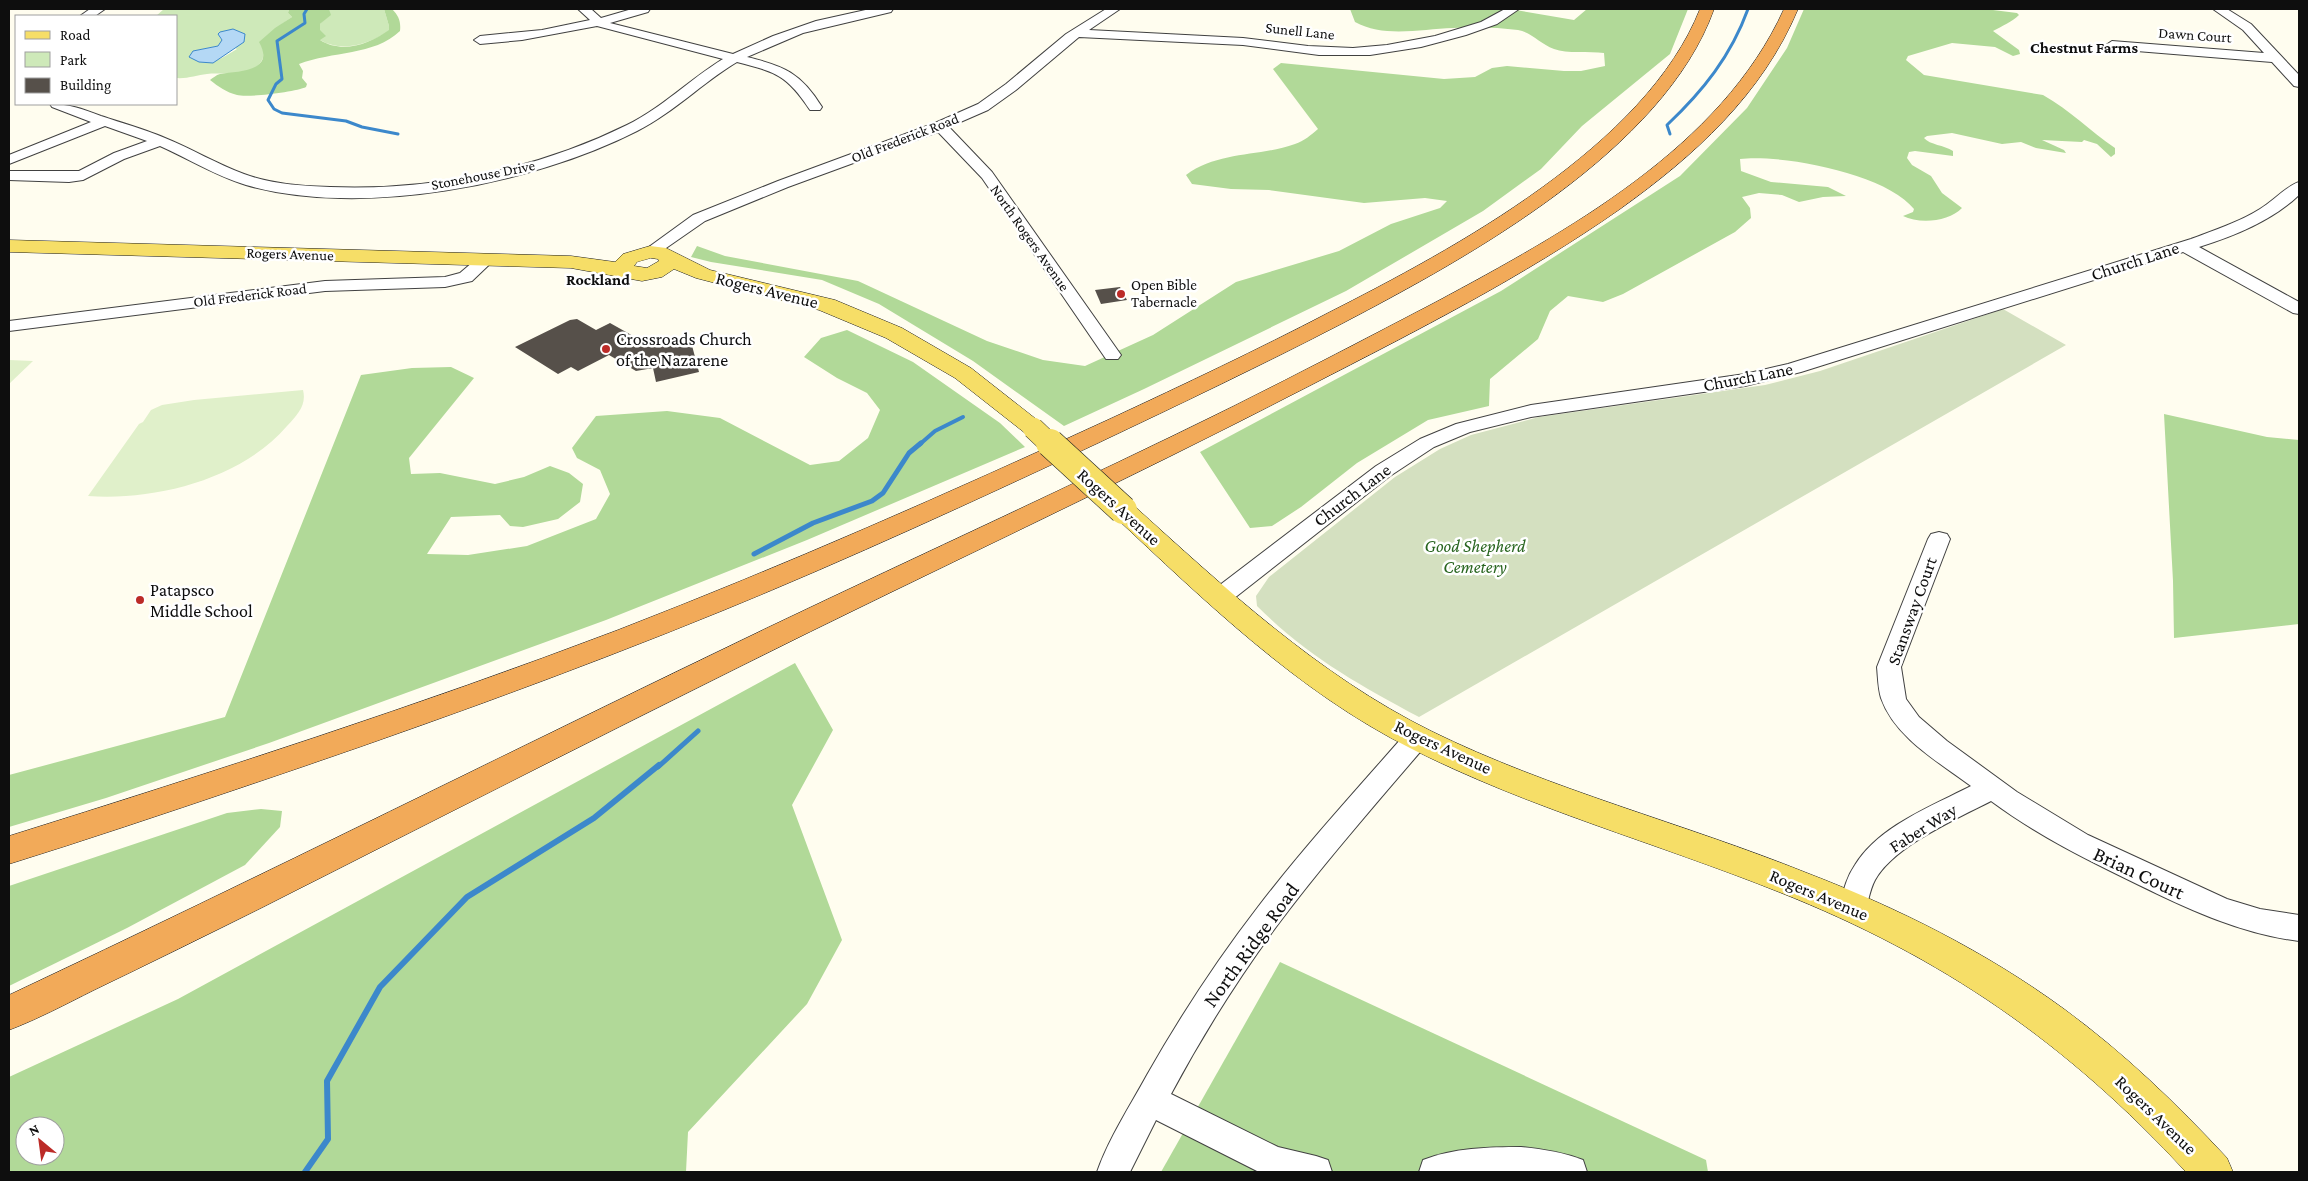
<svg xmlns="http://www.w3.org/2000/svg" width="2308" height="1181" font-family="'Crimson Pro',serif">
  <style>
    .green { fill: #cee9b9; fill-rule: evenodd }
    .forest { fill: #b1d998; fill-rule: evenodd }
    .cemetery { fill: #d4e0c0 }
    .pitch { fill: #e0f0ca }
    .water { fill: #b4d8f5; stroke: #3c88cb }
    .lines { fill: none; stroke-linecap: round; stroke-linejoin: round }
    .stream-far3 { stroke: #3c88cb; stroke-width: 3 }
    .stream-far2 { stroke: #3c88cb; stroke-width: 4 }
    .stream-far1 { stroke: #3c88cb; stroke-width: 5 }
    .stream { stroke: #3c88cb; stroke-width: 6 }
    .building { fill: #56504a }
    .minor-casing { stroke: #414141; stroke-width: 2 }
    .major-casing { stroke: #1f1f1f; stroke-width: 1 }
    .highway-casing { stroke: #1f1f1f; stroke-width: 1 }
    .minor { fill: #fff; fill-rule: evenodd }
    .major { fill: #f6de67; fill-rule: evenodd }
    .highway { fill: #f2aa59; fill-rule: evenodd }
    .major-bridge-far1-casing { stroke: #1f1f1f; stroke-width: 22; stroke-linecap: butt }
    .major-bridge-casing { stroke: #1f1f1f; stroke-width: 29; stroke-linecap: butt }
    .major-bridge-far1 { stroke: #f6de67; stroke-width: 21 }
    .major-bridge { stroke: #f6de67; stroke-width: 28 }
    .poi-dot { fill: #bc2b27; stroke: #fff; stroke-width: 2 }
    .labels { text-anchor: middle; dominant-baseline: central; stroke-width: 5; stroke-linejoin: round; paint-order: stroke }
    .far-street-label { font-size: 15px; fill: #0e0e0e; stroke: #fff }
    .far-poi-label { font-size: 15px; fill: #0e0e0e; stroke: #fff; text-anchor: start }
    .far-neighbourhood-label { font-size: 16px; font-weight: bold; fill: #0e0e0e; stroke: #fff }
    .street-label { font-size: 18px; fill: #0e0e0e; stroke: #fff }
    .poi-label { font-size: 18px; fill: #0e0e0e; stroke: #fff; text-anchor: start }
    .park-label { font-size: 18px; font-style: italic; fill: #28651f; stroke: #fff }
    .near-street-label { font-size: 21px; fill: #0e0e0e; stroke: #fff }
  </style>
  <rect width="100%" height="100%" fill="#fffdef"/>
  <g class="green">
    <path d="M164,9H289L288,13L292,17C276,28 272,31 265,49C263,52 264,57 262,60C252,79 224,72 207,74C197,75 187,79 176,78V16H156ZM219,37L237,49C221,58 211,68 193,58V51L218,46L222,43V40Z"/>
    <path d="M329,9H384L389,26V31C369,44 342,53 320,40V24L330,15Z"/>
  </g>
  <g class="forest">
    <path d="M289,9H329L331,15L320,24V30L326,36L320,40C342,54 370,44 389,30V26L384,9H392C399,16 401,22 400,31C374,56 332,51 299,64L303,71L302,78L307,84L306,87C296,92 247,98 237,95C226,92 219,87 210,80C213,78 216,75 220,74C238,71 276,72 259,42L275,28L292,17L288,13Z"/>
    <path d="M1350,9H1510L1574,20L1587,9H1688L1670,54L1582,126L1541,169L1483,211L1346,291L1144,389L1064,426L973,361L879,304L822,280L711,262L691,257L697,246L725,256L858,281L987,341L1043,360L1085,366L1153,335L1236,282L1339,251L1391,224L1440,208L1447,201L1425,198L1364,203L1269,190L1231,189L1192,184L1186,175C1219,151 1259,157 1295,144C1304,141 1311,135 1318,129L1273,69L1281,63L1444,79L1475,77L1492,68L1507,66L1564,71H1581L1605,66L1604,53C1589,51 1567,54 1554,49C1540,44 1533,33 1518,30C1497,27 1473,27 1453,28C1421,29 1384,38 1355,22Z"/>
    <path d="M1804,9H1985L2017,13L2019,15C2012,22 2002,26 1993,31L2019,50L2020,54L2013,56L1995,47L1952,43L1908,56L1906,60L1924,75L2043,95C2070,110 2090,131 2115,148V154L2111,157L2097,144L2084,140L2082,142L2042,140L2064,150L2066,153L2036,148L2021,142L2002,144L1952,133L1927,136L1924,138C1930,145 1944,145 1953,151V156L1915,151L1909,152L1907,158L1912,165L1931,176L1942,193L1962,208C1949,222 1919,224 1903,216L1913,212L1914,209C1887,174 1783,154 1740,159L1741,171L1771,182L1828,187L1846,196L1823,197L1799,202L1782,195L1759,193L1742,197L1750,208L1751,218L1735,232L1623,294L1603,302L1568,296L1550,311L1538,339L1490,379L1489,406L1428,420L1357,463L1301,507L1272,526L1250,528L1200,452L1501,291L1680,176L1747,108L1787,48Z"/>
    <polygon points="847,330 913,362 1000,423 1025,447 807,540 606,620 269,743 106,798 9,827 9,775 225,717 361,375 412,368 451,367 474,378 409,458 411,474 440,473 495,484 524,477 550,466 569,473 583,484 580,502 558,519 523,527 510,526 500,515 451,517 427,554 468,555 527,546 596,519 610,494 600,470 577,458 572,448 596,416 667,411 720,418 810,465 839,461 868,438 880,410 867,393 837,378 804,357 821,338"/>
    <polygon points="2164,414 2267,437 2299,440 2299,624 2174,638 2173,581"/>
    <path d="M795,663L833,730L792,805L842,940L807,1004L688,1132L686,1172H9V1077L178,999ZM25,1126H55V1156H25Z"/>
    <polygon points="261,809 282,811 280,827 245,865 127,928 9,986 9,886 227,813"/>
    <polygon points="1280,962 1706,1160 1708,1172 1161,1172"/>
  </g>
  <path class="cemetery" d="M2003,309L2066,345L1419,717C1357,684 1306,655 1257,606L1256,596L1269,577L1395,477L1440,449L1471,435L1539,417L1765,385L1820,371Z"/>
  <g class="pitch">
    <polygon points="9,360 33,361 9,384"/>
    <path d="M303,390C307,405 297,415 287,426C242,479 155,501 88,496L139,424L143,422L151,410L162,405L194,400Z"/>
  </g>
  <polygon class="water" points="233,29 245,34 244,42 213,63 199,62 189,57 193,51 218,46 222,40 218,34 220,32"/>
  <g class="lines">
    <g class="stream-far3">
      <polyline points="307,9 304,14 305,23 277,41 282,79 276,84 268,100 274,109 282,113 346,121 362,127 398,134"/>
      <path d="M1670,134L1667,125C1703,91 1731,56 1748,9"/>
    </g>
    <polyline class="stream-far2" points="919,445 935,431 963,417"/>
    <g class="stream-far1">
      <polyline points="754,554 813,523 872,501 883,493 909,453 921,443"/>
      <polyline points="658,767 698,731"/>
    </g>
    <polyline class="stream" points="305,1172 328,1139 327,1081 380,987 467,897 594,818 659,765"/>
  </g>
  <g class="building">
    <polygon points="1120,287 1127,300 1101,304 1095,290"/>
    <polygon points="577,319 596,330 610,323 651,346 690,338 699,372 656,382 653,368 636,371 609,355 578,371 571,367 558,374 515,347 570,320"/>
  </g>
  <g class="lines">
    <g class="minor-casing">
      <g id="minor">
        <polygon points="90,9 105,9 95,16 80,16"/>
        <path d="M578,9H591L601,18L632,9H650L648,12L610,23L733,54L773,36L816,21L870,9H893L891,12L803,33L747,57C784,66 801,73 822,107L820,110H810C787,75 776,72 737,62C702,83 673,113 637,131C531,185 362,218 246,185C216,176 189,159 160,146L124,159L83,180L69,182L9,180V171H79L114,153L147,141L105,126L9,164V155L91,122L52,107L50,104C70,104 83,109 101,116C122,123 144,129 165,138C192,149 217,164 244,174C271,184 301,186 330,187C431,191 536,170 627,125C662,108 690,79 723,59L597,26L522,40L480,44L474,40L480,36L542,30L590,20Z"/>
        <polygon points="1106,9 1120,9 1089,30 1243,38 1308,46 1353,48 1387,45 1435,36 1481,22 1505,9 1519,9 1497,24 1466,35 1421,47 1370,55 1319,55 1243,45 1079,37 1016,90 988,110 949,127 992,172 1121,355 1118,359 1106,359 982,178 938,132 788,187 705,221 656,255 644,255 642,252 693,215 778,181 935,123 978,104 1006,84 1066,34"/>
        <polygon points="2213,9 2227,9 2251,24 2299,75 2299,87 2294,86 2272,62 2112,49 2106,45 2112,41 2264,53 2243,30"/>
        <path d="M2299,182V195C2272,221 2234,236 2199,247L2299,302V314L2293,313L2183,252L1801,372L1745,386L1531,417L1470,432L1434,447L1390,476L1228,603L1220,605L1212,603L1209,597L1212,591L1376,466L1420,439L1456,424L1531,405L1745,374L1788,364L2191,239C2215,230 2239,222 2260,209C2272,202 2288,185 2299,182Z"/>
        <polygon points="486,255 492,256 494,260 472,281 445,287 325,291 9,331 9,321 325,281 445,277 460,273 480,256"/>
        <path d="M1939,532L1947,534L1950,539L1901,667L1906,699L1919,717L1947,741L2017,792L2088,835L2227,899L2260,909L2299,915V941C2242,934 2190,910 2139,885C2087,860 2037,835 1991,801C1956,819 1894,846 1875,880C1869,891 1868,905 1863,917L1853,920L1843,917L1839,908C1843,893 1846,878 1855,865C1879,826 1932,806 1971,786C1939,762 1895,738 1881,698C1878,688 1878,677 1877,667L1928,539L1931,534Z"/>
        <path d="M1417,728L1426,731L1430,738L1426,745C1375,805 1323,864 1276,927C1237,980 1202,1036 1171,1094L1278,1147L1316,1156L1328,1160L1332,1172H1259L1156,1120L1130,1172H1097C1109,1138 1130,1106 1147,1075C1180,1017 1217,960 1258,907C1305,846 1357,789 1408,731Z"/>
        <path d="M1521,1147C1542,1149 1562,1152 1583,1160L1587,1172H1419L1423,1160C1453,1148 1489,1147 1521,1147Z"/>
      </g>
    </g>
    <g class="major-casing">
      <g id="major">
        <path d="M9,240L571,256L615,262L623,254L643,248L650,246L666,248L710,270L835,300L902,328L971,368L1041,423L1045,428L1041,433L1033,435L1025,433L955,378L886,338L819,310L696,278L674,269L662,277L642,281L571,268L9,252ZM651,258L658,259L659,261L647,268L634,266L637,262Z"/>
        <path d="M1123,501L1132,504C1225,588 1318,675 1431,731C1551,790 1683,823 1807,873C1898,908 1986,952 2064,1009C2124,1053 2177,1104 2227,1158L2233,1172H2186C2067,1043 1943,957 1779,892C1657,843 1528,808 1410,748C1297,691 1205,601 1114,516L1110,510L1114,504Z"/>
      </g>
    </g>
    <g class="highway-casing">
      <g id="highway">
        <path d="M1700,9H1714C1664,150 1469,257 1343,323C1262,365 1180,404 1098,443C974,501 851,558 724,610C565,675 403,733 240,788C163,814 86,840 9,864V836C213,772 418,706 618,630C786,565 949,493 1112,418C1185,384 1257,350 1328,313C1454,249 1646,146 1700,9Z"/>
        <path d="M1784,9H1798C1762,95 1694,156 1620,209C1523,277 1416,331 1311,385C1122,483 929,572 739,667C580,746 421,827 263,907C207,935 150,963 94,990C66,1004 38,1019 9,1030V995C264,875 515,749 769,627C924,553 1080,482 1234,406C1302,372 1369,337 1436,302C1566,232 1721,148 1784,9Z"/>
      </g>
    </g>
    <use href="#minor" class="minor"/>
    <use href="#major" class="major"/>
    <use href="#highway" class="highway"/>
    <g class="major-bridge-far1-casing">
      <polyline id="major-bridge-far1" points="1033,428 1051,445"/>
    </g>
    <g class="major-bridge-casing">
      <polyline id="major-bridge" points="1050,443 1123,510"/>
    </g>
    <use href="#major-bridge-far1" class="major-bridge-far1"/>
    <use href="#major-bridge" class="major-bridge"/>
  </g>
  <g class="poi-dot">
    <circle cx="1121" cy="294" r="5"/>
    <circle cx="606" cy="349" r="5"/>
    <circle cx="140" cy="600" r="5"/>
  </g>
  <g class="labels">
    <g class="far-street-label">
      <text transform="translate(1300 31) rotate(6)">Sunell Lane</text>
      <text transform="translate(2195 35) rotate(4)">Dawn Court</text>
      <text transform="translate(905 138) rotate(-21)">Old Frederick Road</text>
      <text transform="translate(483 175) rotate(-11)">Stonehouse Drive</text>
      <text transform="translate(1030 238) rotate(55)">North Rogers Avenue</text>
      <text transform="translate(290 254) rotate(2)">Rogers Avenue</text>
      <text transform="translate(250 295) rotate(-7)">Old Frederick Road</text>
    </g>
    <g class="far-poi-label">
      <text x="1131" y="285">Open Bible<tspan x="1131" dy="17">Tabernacle</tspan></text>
    </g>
    <g class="far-neighbourhood-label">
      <text x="2084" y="47">Chestnut Farms</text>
      <text x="598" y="279">Rockland</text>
    </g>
    <g class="street-label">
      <text transform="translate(2135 261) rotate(-18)">Church Lane</text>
      <text transform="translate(767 290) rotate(14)">Rogers Avenue</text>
      <text transform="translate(1748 377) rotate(-11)">Church Lane</text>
      <text transform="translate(1352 495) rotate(-37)">Church Lane</text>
      <text transform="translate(1119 507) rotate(42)">Rogers Avenue</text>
      <text transform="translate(1912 611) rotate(-70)">Stansway Court</text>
      <text transform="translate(1443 747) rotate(25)">Rogers Avenue</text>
      <text transform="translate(1923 828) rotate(-32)">Faber Way</text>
      <text transform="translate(1819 895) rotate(23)">Rogers Avenue</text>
      <text transform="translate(2156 1115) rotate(44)">Rogers Avenue</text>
    </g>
    <g class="poi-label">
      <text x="616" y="339">Crossroads Church<tspan x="616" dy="21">of the Nazarene</tspan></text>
      <text x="150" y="590">Patapsco<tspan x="150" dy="21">Middle School</tspan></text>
    </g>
    <g class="park-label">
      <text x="1475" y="546">Good Shepherd<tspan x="1475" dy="21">Cemetery</tspan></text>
    </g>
    <g class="near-street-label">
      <text transform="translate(2139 873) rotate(25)">Brian Court</text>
      <text transform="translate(1251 945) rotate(-54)">North Ridge Road</text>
    </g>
  </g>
  <rect width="2308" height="1181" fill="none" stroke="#0e0e0e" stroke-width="20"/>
  <rect x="15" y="15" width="162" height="90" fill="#ffffff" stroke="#9f9f9f"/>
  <rect x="25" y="31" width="25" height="8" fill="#f6de67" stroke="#9f9f9f"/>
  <text x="60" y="40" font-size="15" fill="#0e0e0e">Road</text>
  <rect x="25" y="52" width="25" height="15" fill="#cee9b9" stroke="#9f9f9f"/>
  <text x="60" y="65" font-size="15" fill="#0e0e0e">Park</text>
  <rect x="25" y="78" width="25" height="15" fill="#56504a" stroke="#9f9f9f"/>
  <text x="60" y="90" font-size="15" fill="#0e0e0e">Building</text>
  <g transform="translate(40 1141) rotate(331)"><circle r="24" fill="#ffffff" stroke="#9f9f9f"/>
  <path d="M0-4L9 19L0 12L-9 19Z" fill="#bc2b27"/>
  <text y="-8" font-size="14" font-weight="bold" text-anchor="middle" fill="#0e0e0e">N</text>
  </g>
</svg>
